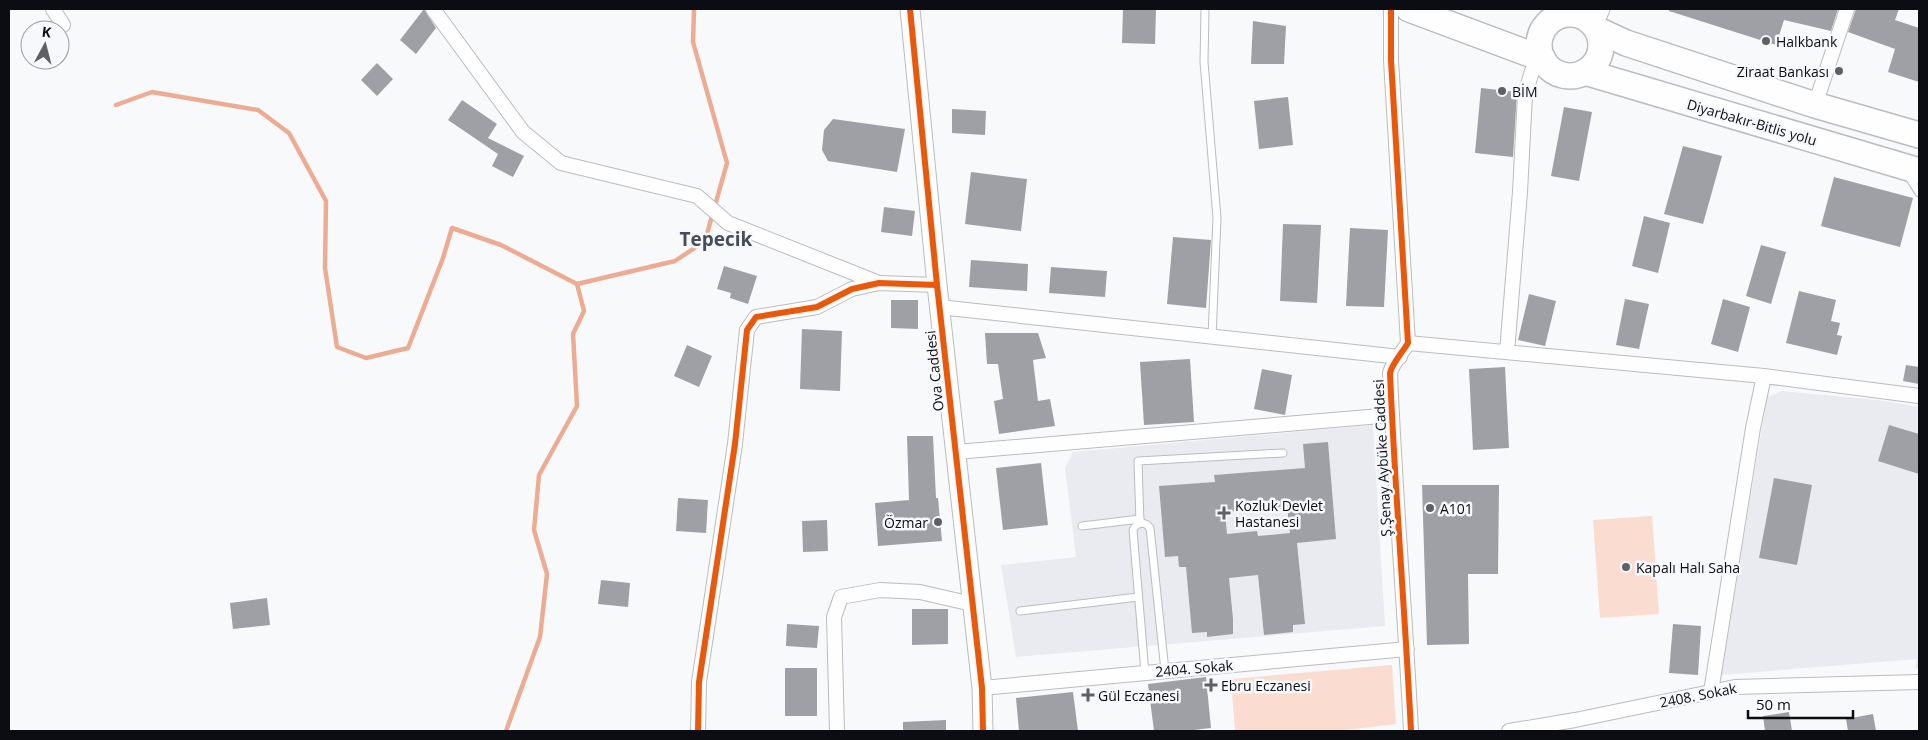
<svg xmlns="http://www.w3.org/2000/svg" width="1928" height="740" font-family="'Open Sans',sans-serif">
  <style>
    .built { fill: #e9ebf1 }
    .green { fill: #fbdcd1 }
    .lines { fill: none; stroke-linecap: round; stroke-linejoin: round }
    .stream { stroke: #ecac93; stroke-width: 4.5 }
    .building { fill: #9fa0a5; fill-rule: evenodd }
    .lane-casing { stroke: #babcc0; stroke-width: 9 }
    .street-casing { stroke: #babcc0; stroke-width: 16 }
    .secondary-casing { stroke: #babcc0; stroke-width: 21 }
    .highway-casing { stroke: #babcc0; stroke-width: 28 }
    .lane { stroke: #fefefe; stroke-width: 7 }
    .street { stroke: #fefefe; stroke-width: 14 }
    .secondary { stroke: #fefefe; stroke-width: 19 }
    .highway { stroke: #fefefe; stroke-width: 25 }
    .cycleway-casing { stroke: #f7f8fc; stroke-width: 9 }
    .cycleway { stroke: #e8590c; stroke-width: 6 }
    .poi-dot { fill: #5f6064; stroke: #f7f8fc; stroke-width: 2 }
    .labels { text-anchor: middle; dominant-baseline: central; stroke-width: 5; stroke-linejoin: round; paint-order: stroke }
    .poi-label { font-size: 14px; fill: #0c0d13; stroke: #f7f8fc; text-anchor: start }
    .street-label { font-size: 14px; fill: #0c0d13; stroke: #f7f8fc }
    .district-label { font-size: 19px; font-weight: bold; fill: #474b5b; stroke: #f7f8fc }
  </style>
  <rect width="100%" height="100%" fill="#f8f9fb"/>
  <g class="built">
    <polygon points="1782,391 1886,401 1919,407 1919,668 1915,669 1917,659 1721,675 1767,397"/>
    <polygon points="1373,425 1385,626 1016,657 1001,565 1076,557 1065,468 1073,452"/>
  </g>
  <g class="green">
    <polygon points="1652,516 1659,614 1600,618 1593,520"/>
    <polygon points="1392,665 1396,724 1338,731 1235,731 1231,679"/>
  </g>
  <g class="lines">
    <g class="stream">
      <polyline points="116,105 152,92 258,110 289,133 326,201 325,268 337,347 366,358 408,348 443,258 452,228 501,245 577,284 675,261 705,241 727,163 693,42 694,9"/>
      <polyline points="506,731 540,637 547,574 534,530 539,475 577,406 573,334 584,311 577,284"/>
    </g>
  </g>
  <g class="building">
    <polygon points="424,9 436,28 416,54 400,40"/>
    <polygon points="1123,9 1156,9 1155,44 1122,43"/>
    <polygon points="1669,9 1838,9 1831,31 1784,20 1776,45 1669,11"/>
    <polygon points="1856,9 1899,9 1895,20 1919,28 1919,82 1888,72 1895,49 1848,32"/>
    <polygon points="1253,21 1286,26 1284,64 1251,64"/>
    <polygon points="377,63 393,79 377,96 361,80"/>
    <polygon points="1481,88 1517,92 1513,157 1475,153"/>
    <polygon points="1288,97 1293,145 1259,149 1254,101"/>
    <polygon points="462,100 497,124 488,138 524,156 513,177 492,166 498,154 448,120"/>
    <polygon points="1564,107 1592,112 1579,181 1551,176"/>
    <polygon points="952,109 986,111 985,135 952,133"/>
    <polygon points="833,119 905,129 897,172 828,161 822,150 824,130"/>
    <polygon points="1683,146 1722,156 1703,224 1664,214"/>
    <polygon points="971,172 1027,179 1021,231 965,224"/>
    <polygon points="1834,177 1913,198 1900,247 1821,226"/>
    <polygon points="884,207 915,211 912,236 881,232"/>
    <polygon points="1644,216 1670,223 1658,273 1632,266"/>
    <polygon points="1283,224 1321,225 1317,303 1280,301"/>
    <polygon points="1350,228 1388,230 1384,307 1346,306"/>
    <polygon points="1173,237 1211,240 1206,308 1167,304"/>
    <polygon points="1761,245 1786,252 1771,304 1746,296"/>
    <polygon points="971,260 1028,264 1027,291 969,287"/>
    <polygon points="724,266 757,276 748,304 730,298 731,293 717,289"/>
    <polygon points="1051,267 1107,271 1105,297 1049,293"/>
    <polygon points="1799,291 1836,300 1831,321 1840,323 1837,335 1842,336 1837,355 1786,343"/>
    <polygon points="1529,294 1556,301 1545,346 1518,340"/>
    <polygon points="1625,299 1649,304 1639,349 1616,345"/>
    <polygon points="1723,299 1750,307 1738,352 1711,344"/>
    <polygon points="891,300 918,300 918,329 891,328"/>
    <polygon points="802,329 842,331 840,391 800,389"/>
    <polygon points="985,333 1038,333 1046,358 1033,360 1038,401 1050,399 1055,426 999,434 994,401 1003,399 998,364 987,364"/>
    <polygon points="687,345 712,356 699,387 674,376"/>
    <polygon points="1190,359 1194,422 1144,425 1140,362"/>
    <polygon points="1906,365 1919,367 1919,384 1903,381"/>
    <polygon points="1505,367 1509,448 1473,450 1469,369"/>
    <polygon points="1262,369 1292,375 1285,415 1254,409"/>
    <polygon points="1889,425 1919,434 1919,474 1878,461"/>
    <polygon points="907,436 933,436 936,498 938,498 942,541 878,546 875,503 909,500"/>
    <path d="M1328,442L1336,539L1297,543L1305,624L1293,625V632L1264,635L1258,575L1229,578L1233,619V634L1207,637V632L1192,633L1186,567H1179L1178,556L1165,557L1159,486L1215,482L1214,475L1305,468L1303,444ZM1287,506L1290,533L1258,536L1257,531L1227,534L1225,512Z"/>
    <polygon points="1041,463 1048,525 1003,530 996,468"/>
    <polygon points="1774,478 1812,485 1797,565 1759,558"/>
    <polygon points="1422,485 1499,485 1498,574 1468,574 1469,644 1427,645"/>
    <polygon points="678,498 708,500 706,533 676,531"/>
    <polygon points="827,520 828,551 803,552 802,521"/>
    <polygon points="601,580 630,583 628,607 598,604"/>
    <polygon points="267,598 270,625 233,629 230,603"/>
    <polygon points="912,609 948,609 948,644 912,645"/>
    <polygon points="787,624 819,626 817,648 786,646"/>
    <polygon points="1673,624 1701,626 1698,675 1669,673"/>
    <rect x="785" y="668" width="32" height="48"/>
    <polygon points="1206,677 1211,728 1185,731 1154,731 1148,684"/>
    <polygon points="1073,692 1078,731 1019,731 1016,698"/>
    <polygon points="1789,712 1792,731 1765,731 1763,716"/>
    <polygon points="1873,714 1876,731 1848,731 1846,719"/>
    <polygon points="946,720 946,731 903,731 903,722"/>
  </g>
  <g class="lines">
    <g class="lane-casing">
      <g id="lane">
        <polyline points="1205,9 1204,62 1217,218 1212,337"/>
        <polyline points="1907,174 1919,193"/>
        <polyline points="1140,523 1138,461 1283,453"/>
        <polyline points="1082,526 1140,519"/>
        <polyline points="1020,611 1138,597"/>
        <path d="M1145,673L1133,530C1137,522 1145,521 1150,528L1165,671"/>
      </g>
    </g>
    <g class="street-casing">
      <g id="street">
        <polyline points="53,9 63,25"/>
        <polyline points="433,9 523,132 561,163 697,196 728,223 879,283"/>
        <path d="M1391,9V60L1408,343C1402,353 1393,362 1390,373C1395,493 1405,612 1411,731"/>
        <polyline points="1815,105 1847,9"/>
        <polyline points="939,307 1400,357"/>
        <polyline points="1408,343 1764,376 1919,396"/>
        <polyline points="1507,352 1520,192 1525,95 1532,71 1543,59"/>
        <polyline points="956,452 1392,415"/>
        <polyline points="982,688 1407,649"/>
        <polyline points="1711,692 1753,428 1764,376"/>
        <polyline points="698,731 699,682 735,444 747,330 756,317 817,307 852,289 879,283 937,285"/>
        <polyline points="837,731 834,617 841,597 880,590 920,592 972,604"/>
        <polyline points="1509,731 1575,720 1735,687 1919,682"/>
      </g>
    </g>
    <g class="secondary-casing">
      <g id="secondary">
        <polyline points="910,9 937,285 982,688 983,731"/>
        <polyline points="1567,14 1570,9"/>
        <polyline points="1593,24 1600,9"/>
      </g>
    </g>
    <g class="highway-casing">
      <g id="highway">
        <polyline points="1409,9 1543,59"/>
        <circle cx="1570" cy="45" r="31"/>
        <polyline points="1598,30 1626,43 1815,105 1919,135"/>
        <polyline points="1585,72 1919,171"/>
      </g>
    </g>
    <use href="#lane" class="lane"/>
    <use href="#street" class="street"/>
    <use href="#secondary" class="secondary"/>
    <use href="#highway" class="highway"/>
    <g class="cycleway-casing">
      <g id="cycleway">
        <polyline points="910,9 937,285 982,688 983,731"/>
        <path d="M1391,9V60L1408,343C1402,353 1393,362 1390,373C1395,493 1405,612 1411,731"/>
        <polyline points="698,731 699,682 735,444 747,330 756,317 817,307 852,289 879,283 937,285"/>
      </g>
    </g>
    <use href="#cycleway" class="cycleway"/>
  </g>
  <g class="poi-dot">
    <circle cx="1766" cy="41" r="5"/>
    <circle cx="1839" cy="71" r="5"/>
    <circle cx="1502" cy="91" r="5"/>
    <circle cx="1430" cy="508" r="5"/>
    <path d="M1221.5 505.5h5v5h5v5h-5v5h-5v-5h-5v-5h5z"/>
    <circle cx="938" cy="522" r="5"/>
    <circle cx="1626" cy="567" r="5"/>
    <path d="M1208.5 677.5h5v5h5v5h-5v5h-5v-5h-5v-5h5z"/>
    <path d="M1085.5 687.5h5v5h5v5h-5v5h-5v-5h-5v-5h5z"/>
  </g>
  <g class="labels">
    <g class="poi-label">
      <text x="1776" y="41">Halkbank</text>
      <text x="1829" y="71" text-anchor="end">Ziraat Bankası</text>
      <text x="1512" y="91">BİM</text>
      <text x="1235" y="505">Kozluk Devlet<tspan x="1235" dy="16">Hastanesi</tspan></text>
      <text x="1440" y="508">A101</text>
      <text x="928" y="522" text-anchor="end">Özmar</text>
      <text x="1636" y="567">Kapalı Halı Saha</text>
      <text x="1221" y="685">Ebru Eczanesi</text>
      <text x="1098" y="695">Gül Eczanesi</text>
    </g>
    <g class="street-label">
      <text transform="translate(1752 122) rotate(16)">Diyarbakır-Bitlis yolu</text>
      <text transform="translate(934 371) rotate(-96)">Ova Caddesi</text>
      <text transform="translate(1382 458) rotate(-93)">Ş.Şenay Aybüke Caddesi</text>
      <text transform="translate(1194 668) rotate(-5)">2404. Sokak</text>
      <text transform="translate(1698 695) rotate(-11)">2408. Sokak</text>
    </g>
    <g class="district-label">
      <text x="716" y="239">Tepecik</text>
    </g>
  </g>
  <rect width="1928" height="740" fill="none" stroke="#0c0d13" stroke-width="20"/>
  <g transform="translate(45 45) rotate(7)"><circle r="24" fill="#f7f8fc" stroke="#999a9f"/>
  <path d="M0-4L9 19L0 12L-9 19Z" fill="#5f6064"/>
  <text y="-8" font-size="14" font-weight="bold" text-anchor="middle" fill="#0c0d13">K</text>
  </g>
  <path d="M1748 710v8h105v-8" fill="none" stroke="#0c0d13" stroke-width="2.5"/>
  <text x="1756" y="710" font-size="15" fill="#0c0d13" stroke="#f7f8fc" stroke-width="4" paint-order="stroke">50 m</text>
</svg>
